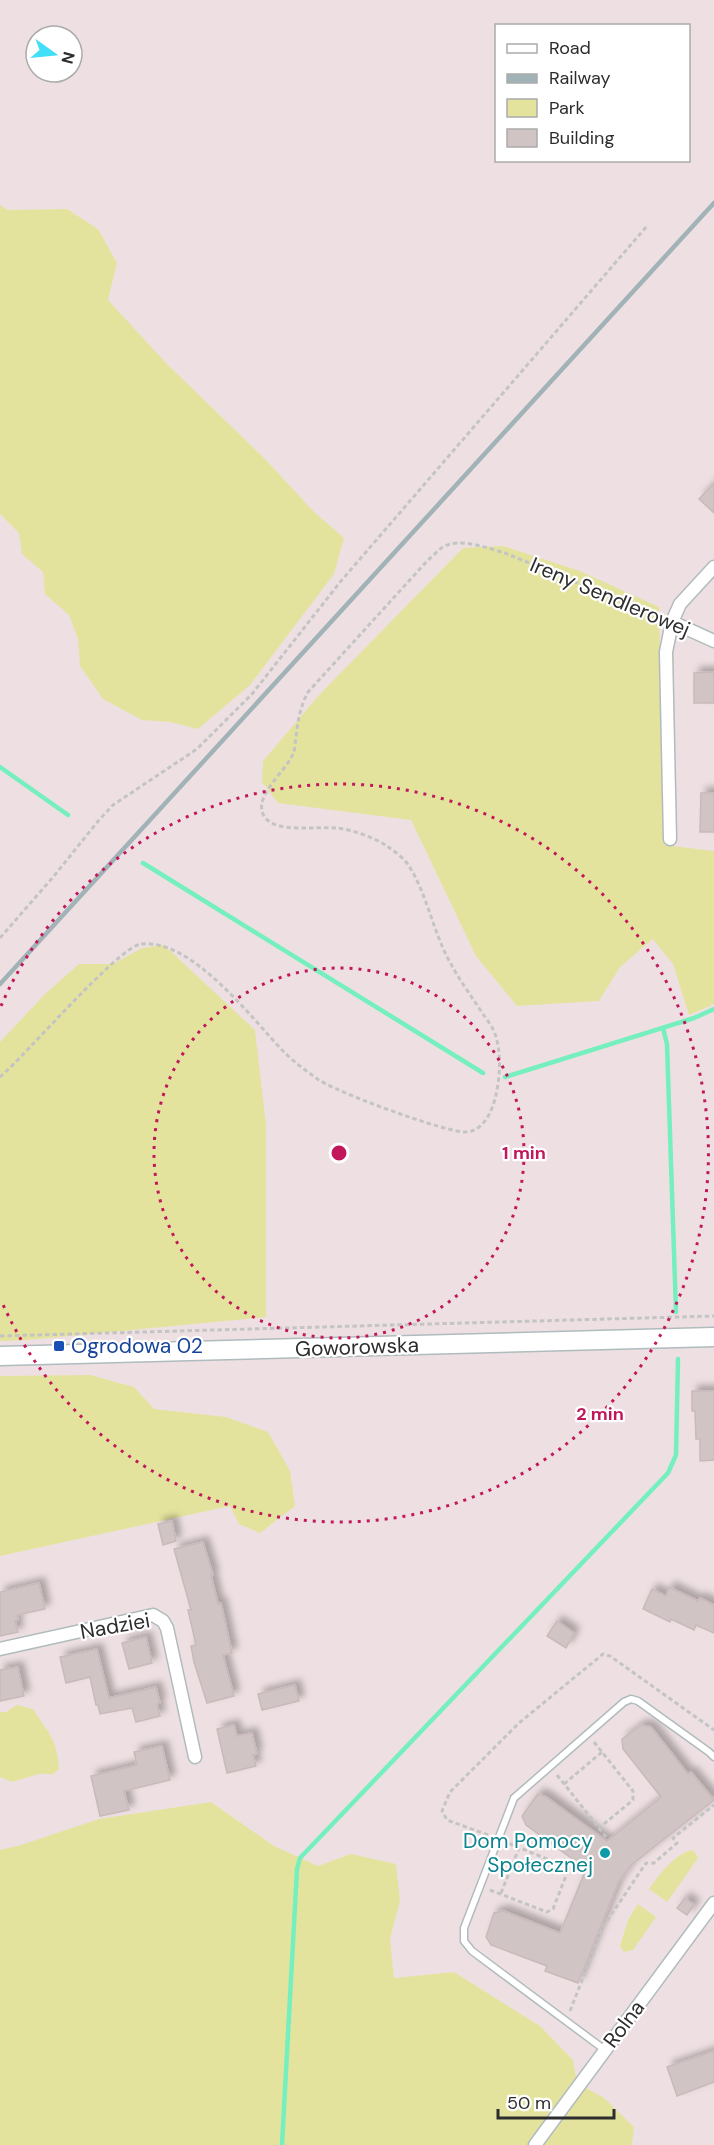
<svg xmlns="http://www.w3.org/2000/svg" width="714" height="2145" font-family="'DM Sans',sans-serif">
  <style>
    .green { fill: #e4e39e }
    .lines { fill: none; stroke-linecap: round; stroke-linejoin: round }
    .stream { stroke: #75efbe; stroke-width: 4.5 }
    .building { fill: #d1c4c5; stroke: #cab9ba; stroke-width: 1.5; filter: url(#shadow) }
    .lane-casing { stroke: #b0bbbd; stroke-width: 9 }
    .street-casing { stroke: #b0bbbd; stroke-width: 15 }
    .secondary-casing { stroke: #b0bbbd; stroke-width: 21 }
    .path { stroke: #c4c4c4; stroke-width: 3; stroke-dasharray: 4.5 3; stroke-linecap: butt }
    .lane { stroke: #fff; stroke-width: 6 }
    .street { stroke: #fff; stroke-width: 12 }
    .secondary { stroke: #fff; stroke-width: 18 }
    .rail { stroke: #a2b3b7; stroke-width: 4.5 }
    .ring { fill: none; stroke: #c2185b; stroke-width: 3; stroke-dasharray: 3 6 }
    .transit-dot { fill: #1a4fb4; stroke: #fff; stroke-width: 2 }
    .culture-dot { fill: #0f9aa8; stroke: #fff; stroke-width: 2 }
    .labels { text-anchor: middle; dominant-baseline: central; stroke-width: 4.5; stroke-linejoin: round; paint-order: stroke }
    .street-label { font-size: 21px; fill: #2d2d2d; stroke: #fff }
    .transit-label { font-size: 21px; fill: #164399; stroke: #fff; text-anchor: start }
    .culture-label { font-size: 21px; fill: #0d838f; stroke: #fff; text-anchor: end }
    .centre { fill: #c2185b; stroke: #fff; stroke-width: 3 }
    .ring-label { font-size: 18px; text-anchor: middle; font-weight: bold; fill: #c2185b; stroke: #fff; stroke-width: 4.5; stroke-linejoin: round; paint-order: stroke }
  </style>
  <defs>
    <filter id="shadow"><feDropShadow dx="5.5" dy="-5.5" stdDeviation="3" flood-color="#0004"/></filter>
  </defs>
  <rect width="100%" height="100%" fill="#eee0e2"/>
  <g class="green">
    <polygon points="0,205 8,210 67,209 98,229 117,263 108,300 166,363 266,460 313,511 344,538 334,574 250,685 198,729 170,722 142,720 103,699 80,666 78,639 69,615 45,594 43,572 22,554 19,533 0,514"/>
    <polygon points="503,546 580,571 659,607 664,845 714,851 714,1004 689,1015 673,964 653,939 620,967 599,1001 517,1006 476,956 411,820 278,803 262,782 263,761 319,695 463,548"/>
    <polygon points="164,945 255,1030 266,1125 266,1317 28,1340 0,1341 0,1042 46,993 79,964 113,964 142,948"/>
    <polygon points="90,1375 134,1387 154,1409 226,1417 268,1432 290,1471 295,1506 260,1533 239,1524 230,1506 0,1556 0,1376"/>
    <path d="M17,1705L33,1709C48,1733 57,1738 59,1769L53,1774H39L12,1782L0,1777V1712H6Z"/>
    <polygon points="211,1802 274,1846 318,1866 351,1854 396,1864 400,1901 390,1939 394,1978 454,1972 540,2026 573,2060 577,2083 604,2098 634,2127 632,2145 0,2145 0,1850 21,1845 99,1819"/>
    <path d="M693,1850L698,1857L696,1861L667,1902L649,1889C658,1876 676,1852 693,1850Z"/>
    <polygon points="638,1904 656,1917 633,1950 624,1952 620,1946 628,1920"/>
  </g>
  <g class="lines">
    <g class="stream">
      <polyline points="0,767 68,815"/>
      <polyline points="143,863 483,1073"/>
      <polyline points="663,1028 667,1044 676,1312"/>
      <polyline points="505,1077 694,1018 714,1009"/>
      <polyline points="282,2145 297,1869 300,1858 668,1473 676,1455 678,1359"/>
    </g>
  </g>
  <g class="building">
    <polygon points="714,483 714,513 699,499"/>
    <polygon points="714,672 714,703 694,703 694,673"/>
    <polygon points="701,793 714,793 714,832 700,832"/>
    <polygon points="692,1391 714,1391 714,1460 700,1461 700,1439 696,1439 695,1411 692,1411"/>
    <polygon points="172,1521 176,1541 163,1545 158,1524"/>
    <polygon points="203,1542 213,1575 211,1575 218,1604 221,1603 232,1653 223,1655 234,1696 207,1703 194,1662 191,1646 196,1645 188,1610 191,1610 174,1549"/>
    <polygon points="39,1583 45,1609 17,1615 18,1620 15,1621 18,1632 0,1636 0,1592"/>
    <polygon points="669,1587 698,1601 700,1598 714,1605 714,1633 696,1625 694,1630 671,1619 670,1622 643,1609 652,1589 666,1596"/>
    <polygon points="557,1621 574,1633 566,1648 547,1636"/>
    <polygon points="146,1637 152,1663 129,1669 122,1643"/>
    <polygon points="97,1649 109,1698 156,1687 160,1703 157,1704 160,1716 136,1722 132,1708 100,1714 98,1705 96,1705 90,1677 66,1683 60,1657"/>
    <polygon points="18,1667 24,1696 0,1701 0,1670"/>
    <polygon points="295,1685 299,1701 262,1710 258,1694"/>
    <polygon points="234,1725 237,1736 252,1733 257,1754 253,1755 256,1766 227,1773 217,1729"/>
    <polygon points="641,1725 651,1727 688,1774 691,1772 714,1800 630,1866 618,1883 578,1983 545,1971 547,1966 491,1945 486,1937 494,1913 504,1911 560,1933 586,1869 526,1825 522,1816 538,1794 546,1797 607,1841 661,1797 623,1749 622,1739"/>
    <polygon points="162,1746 170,1780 124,1791 129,1810 100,1816 91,1776 137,1765 134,1752"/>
    <polygon points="685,1898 694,1905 687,1915 677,1908"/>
    <polygon points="714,2051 714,2082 677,2096 667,2067"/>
  </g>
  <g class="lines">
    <g class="lane-casing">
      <polyline id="lane" points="605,2050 472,1951 464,1941 464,1928 514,1798 624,1702 631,1699 638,1701 709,1752 714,1757"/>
    </g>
    <g class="street-casing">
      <g id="street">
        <polyline points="672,622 714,641"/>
        <polyline points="670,839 666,652 672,622 680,604 714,567"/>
        <polyline points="0,1649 153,1615 163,1621 167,1628 195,1757"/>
        <polyline points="535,2145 714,1903"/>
      </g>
    </g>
    <g class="secondary-casing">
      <polyline id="secondary" points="0,1356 714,1337"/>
    </g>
    <g class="path">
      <polyline points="0,938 54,876 99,820 113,805 197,749 252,694 341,581 647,226"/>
      <path d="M0,1077C26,1055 118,947 141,944C192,938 252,1019 284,1052C293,1061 305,1070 316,1078C332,1091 447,1133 466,1132C483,1131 491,1113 495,1099C500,1079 502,1054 495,1034C493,1027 487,1020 483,1014C472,997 460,981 451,964C433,933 428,896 409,866C404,858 394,851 387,846C373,837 353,830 337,828C317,826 275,834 264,816C252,797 287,770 293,754C295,750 295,742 296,737C298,720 300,707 308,692L428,560C433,556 438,550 443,547C460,537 487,548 505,553L660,617"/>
      <polyline points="0,1336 714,1316"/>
      <polyline points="594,1742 633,1791 633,1800 599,1828"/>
      <polyline points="557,1775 606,1837"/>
      <polyline points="564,1784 602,1752"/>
      <polyline points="488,1835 447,1820 442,1811 450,1792 519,1723 603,1654 610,1656 714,1730"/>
      <polyline points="490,1890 547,1912 553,1909 569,1868 508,1843"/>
      <polyline points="501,1893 519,1848"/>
      <polyline points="570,2011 603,1927 646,1863 654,1863 677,1843 673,1838 714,1805"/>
    </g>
    <use href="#lane" class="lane"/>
    <use href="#street" class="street"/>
    <use href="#secondary" class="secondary"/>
    <polyline class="rail" points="0,984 714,203"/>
  </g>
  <g class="ring">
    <circle cx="339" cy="1153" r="185"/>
    <path d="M1 1006A369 369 0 1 1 1 1300"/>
  </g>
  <rect class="transit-dot" x="53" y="1340" width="12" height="12" rx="3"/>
  <circle class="culture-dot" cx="605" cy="1853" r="6"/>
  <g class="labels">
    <g class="street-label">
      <text transform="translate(610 597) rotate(23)">Ireny Sendlerowej</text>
      <text transform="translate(357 1347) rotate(-2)">Goworowska</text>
      <text transform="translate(115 1626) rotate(-10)">Nadziei</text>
      <text transform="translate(624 2024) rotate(-53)">Rolna</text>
    </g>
    <g class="transit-label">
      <text x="71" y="1346">Ogrodowa 02</text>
    </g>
    <g class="culture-label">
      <text x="593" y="1841">Dom Pomocy<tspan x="593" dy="24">Społecznej</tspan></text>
    </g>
  </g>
  <circle cx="339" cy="1153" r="9" class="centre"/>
  <g class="ring-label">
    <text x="524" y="1159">1 min</text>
    <text x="600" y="1420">2 min</text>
  </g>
  <rect x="495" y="24" width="195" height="138" fill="#ffffff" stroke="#ababab" stroke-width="1.5"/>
  <rect x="507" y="44" width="30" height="9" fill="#ffffff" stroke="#ababab" stroke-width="1.5"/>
  <text x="549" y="54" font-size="18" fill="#2d2d2d">Road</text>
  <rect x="507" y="74" width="30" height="9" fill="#a2b3b7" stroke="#ababab" stroke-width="1.5"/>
  <text x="549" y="84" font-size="18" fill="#2d2d2d">Railway</text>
  <rect x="507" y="99" width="30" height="18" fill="#e4e39e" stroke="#ababab" stroke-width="1.5"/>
  <text x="549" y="114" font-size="18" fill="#2d2d2d">Park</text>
  <rect x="507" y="129" width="30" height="18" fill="#d1c4c5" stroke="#ababab" stroke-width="1.5"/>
  <text x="549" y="144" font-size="18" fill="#2d2d2d">Building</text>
  <g transform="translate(54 54) rotate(105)"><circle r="28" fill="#ffffff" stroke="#ababab" stroke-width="1.5"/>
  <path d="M0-4.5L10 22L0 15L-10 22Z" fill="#42dff9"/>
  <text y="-9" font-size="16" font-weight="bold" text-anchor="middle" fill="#2d2d2d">N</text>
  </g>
  <path d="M498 2109v9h116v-9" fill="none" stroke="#2d2d2d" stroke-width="3"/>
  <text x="507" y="2109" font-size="18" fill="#2d2d2d" stroke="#ffffff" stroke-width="4.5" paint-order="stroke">50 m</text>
</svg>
